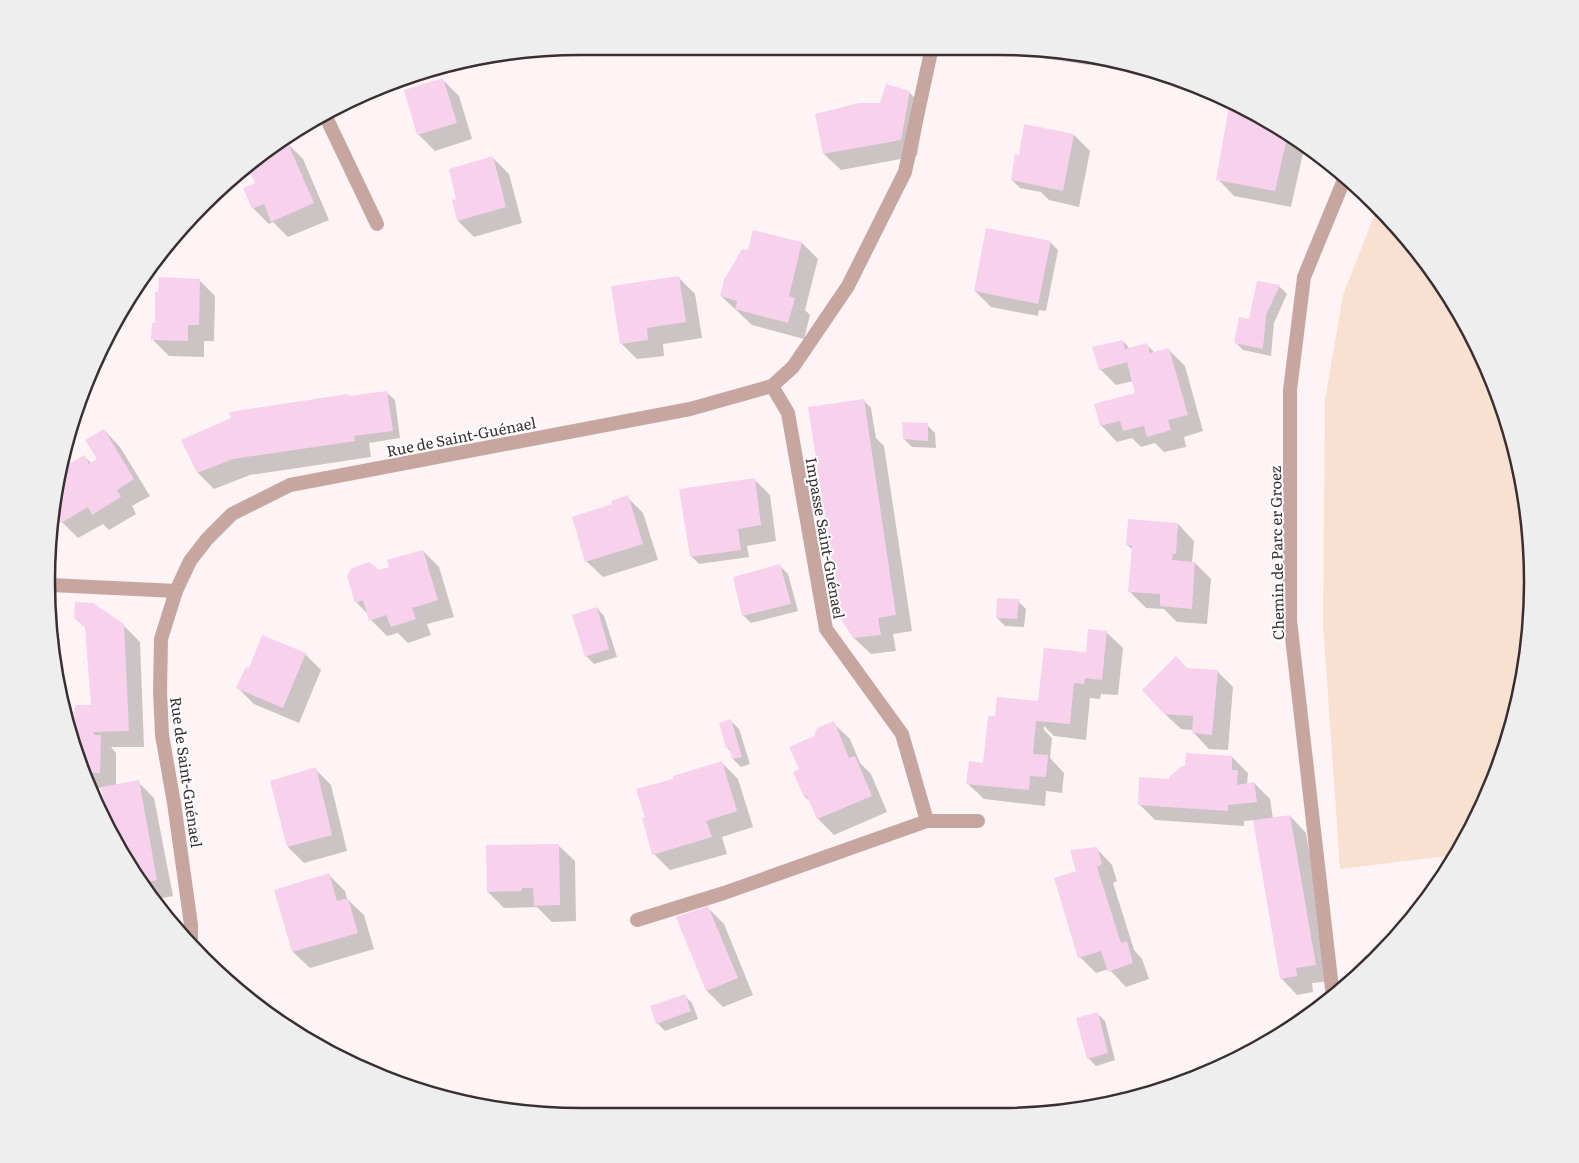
<svg xmlns="http://www.w3.org/2000/svg" width="1579" height="1163" font-family="Literata,serif">
  <style>
    .green { fill: #f9e1d1 }
    .shadow { fill: #0003 }
    .building { fill: #f8d2ed }
    .lines { fill: none; stroke-linecap: round; stroke-linejoin: round }
    .minor { stroke: #c8a6a0; stroke-width: 14 }
    .labels { text-anchor: middle; dominant-baseline: central; stroke-width: 4; stroke-linejoin: round; paint-order: stroke }
    .street-label { font-size: 15px; fill: #392f31; stroke: #fff }
    .rim { fill: none; stroke: #392f31; stroke-width: 2.5 }
  </style>
  <rect width="100%" height="100%" fill="#fef4f6"/>
  <polygon class="green" points="1377,208 1422,255 1477,345 1514,443 1532,546 1528,651 1504,753 1461,849 1457,855 1340,869 1323,624 1325,400 1343,295"/>
  <g class="shadow">
    <polygon points="1021,47 1032,47 1090,57 1089,65 1029,56"/>
    <polygon points="443,80 459,96 472,139 435,151 418,134"/>
    <polygon points="909,92 925,109 917,156 841,170 824,154 816,115 881,104"/>
    <polygon points="1230,107 1246,111 1295,136 1305,144 1291,207 1234,196 1218,179"/>
    <polygon points="1074,135 1090,151 1079,207 1049,200 1041,192 1020,188 1012,180 1020,156"/>
    <polygon points="287,143 303,159 329,220 288,237 273,222 269,224 253,208 257,183 249,167 267,151"/>
    <polygon points="493,158 509,174 522,223 474,237 458,221 458,200"/>
    <polygon points="754,232 802,243 818,259 805,310 810,315 804,339 752,325 721,296 749,252"/>
    <polygon points="1050,242 1058,250 1046,311 1039,310 1038,316 991,307 975,291"/>
    <polygon points="679,278 695,294 702,338 663,344 664,356 637,359 621,343"/>
    <polygon points="199,280 215,296 214,341 204,341 204,357 169,356 153,340 156,324"/>
    <polygon points="1279,286 1287,294 1274,323 1271,356 1243,350 1235,342 1250,320"/>
    <polygon points="1123,341 1130,349 1147,345 1155,353 1169,350 1185,366 1203,431 1184,437 1186,447 1164,452 1155,443 1141,447 1132,438 1117,442 1101,425 1137,394 1133,381 1116,385 1100,369"/>
    <polygon points="387,393 395,400 400,438 369,443 371,457 250,475 214,489 198,473 183,441 350,398"/>
    <polygon points="863,400 871,408 876,438 884,446 912,631 893,634 896,651 871,654 854,638"/>
    <polygon points="927,425 935,433 936,448 912,447 904,439"/>
    <polygon points="104,430 120,447 150,496 132,506 136,514 109,530 103,524 78,538 62,522 52,506 56,495 55,494 61,470 84,456 92,464 99,460"/>
    <polygon points="754,479 770,495 776,541 747,546 749,557 699,564 691,556"/>
    <polygon points="627,497 643,513 658,560 603,577 586,561 613,505"/>
    <polygon points="1178,524 1194,541 1192,563 1195,563 1211,579 1207,624 1177,622 1164,609 1146,608 1129,591 1133,550 1127,545"/>
    <polygon points="423,551 439,567 454,617 427,624 431,635 408,643 398,633 387,636 371,620 369,615 356,602 376,568 379,571 390,568"/>
    <polygon points="780,566 788,574 798,611 751,623 743,615"/>
    <polygon points="1018,601 1026,609 1024,627 1005,626 997,618"/>
    <polygon points="597,608 604,616 617,657 594,664 586,656"/>
    <polygon points="123,625 140,642 144,747 111,747 116,753 116,785 138,782 154,798 173,896 153,900 109,825 102,788 88,788 87,786 74,736 92,706"/>
    <polygon points="1106,632 1123,648 1118,695 1101,694 1100,699 1090,698 1086,740 1054,736 1044,726 1044,730 1052,738 1050,758 1064,773 1062,793 1046,791 1045,806 984,799 967,783 985,764 996,718 1038,702 1087,654"/>
    <polygon points="305,654 321,670 299,723 254,704 238,688"/>
    <polygon points="1187,669 1217,671 1233,687 1228,750 1209,749 1193,732 1193,730 1181,729 1164,713"/>
    <polygon points="731,721 739,729 750,764 741,767 733,759 732,752 727,748"/>
    <polygon points="833,723 850,739 860,763 871,774 887,812 834,835 818,819 811,802 805,797 795,772 800,770"/>
    <polygon points="1232,757 1248,773 1247,784 1254,783 1270,799 1273,819 1290,816 1306,833 1332,981 1312,983 1313,992 1297,995 1281,978 1254,820 1244,821 1244,826 1155,820 1139,804 1171,780"/>
    <polygon points="722,763 738,779 753,827 722,837 727,854 670,870 654,854 646,818"/>
    <polygon points="315,769 331,785 347,851 304,863 288,847 272,782"/>
    <polygon points="558,845 575,861 576,921 552,922 537,907 504,908 488,892"/>
    <polygon points="1096,848 1112,865 1117,881 1113,883 1134,950 1142,959 1149,979 1126,987 1109,969 1096,973 1080,957 1078,872"/>
    <polygon points="329,875 345,891 347,899 364,915 374,949 310,968 293,952 283,914"/>
    <polygon points="708,908 724,924 753,995 723,1007 707,991 678,918"/>
    <polygon points="684,995 692,1003 698,1019 665,1031 657,1023"/>
    <polygon points="1097,1013 1105,1021 1115,1060 1096,1066 1088,1058"/>
  </g>
  <g class="building">
    <polygon points="1018,47 1032,47 1081,55 1081,57"/>
    <polygon points="443,78 457,123 417,135 404,90"/>
    <polygon points="886,84 910,91 901,140 823,154 815,114 859,103 880,103"/>
    <polygon points="1229,106 1243,109 1288,133 1275,191 1216,180"/>
    <polygon points="1024,124 1074,134 1063,191 1011,180 1015,154 1019,155"/>
    <polygon points="287,141 314,203 271,222 264,204 252,209 243,188 255,183 248,168 270,149"/>
    <polygon points="493,156 506,207 457,221 452,200 456,199 449,169"/>
    <polygon points="986,228 1051,241 1038,304 974,291"/>
    <polygon points="753,230 802,242 789,296 795,298 788,323 735,309 737,301 720,296 724,280 742,249 748,250"/>
    <polygon points="679,276 686,322 647,328 648,340 620,344 611,286"/>
    <polygon points="159,277 200,279 199,325 188,325 188,341 151,340 152,323 155,323 155,292 158,292"/>
    <polygon points="1257,281 1280,285 1266,315 1263,349 1234,343 1239,317 1249,319"/>
    <polygon points="1123,340 1125,349 1147,343 1150,353 1169,348 1188,415 1168,420 1171,430 1147,437 1144,426 1123,431 1120,421 1100,426 1094,404 1135,393 1127,362 1099,370 1092,347"/>
    <polygon points="387,391 393,431 354,436 355,441 233,459 197,473 181,440 231,418 229,412 348,394 349,396"/>
    <polygon points="864,399 896,615 878,618 881,635 853,638 841,619 808,407"/>
    <polygon points="902,422 928,423 928,441 903,439"/>
    <polygon points="104,429 134,479 117,490 121,497 92,515 88,507 61,523 52,507 61,468 85,455 89,464 97,459 85,440"/>
    <polygon points="755,478 761,525 738,529 741,550 690,557 679,489"/>
    <polygon points="628,495 643,544 585,562 572,517 612,504 611,501"/>
    <polygon points="1128,519 1178,523 1176,554 1173,554 1172,560 1195,562 1192,609 1160,606 1160,594 1128,592 1132,546 1126,545"/>
    <polygon points="423,550 438,600 412,608 416,619 391,627 386,615 369,621 363,600 355,603 347,576 352,568 369,562 376,567 378,570 389,567 387,560"/>
    <polygon points="780,564 791,604 742,616 733,577"/>
    <polygon points="997,598 1019,599 1017,619 996,618"/>
    <polygon points="75,602 93,603 124,624 129,731 93,732 94,735 101,735 100,773 83,772 73,735 75,705 91,705 85,628 74,618"/>
    <polygon points="597,607 609,649 585,657 572,615"/>
    <polygon points="1088,629 1107,631 1102,680 1085,678 1084,684 1074,683 1070,724 1036,721 1033,754 1048,755 1046,777 1030,776 1029,790 966,784 969,761 983,763 988,716 995,716 997,697 1038,701 1044,648 1086,652"/>
    <polygon points="262,635 306,653 283,708 236,688 246,667 249,668"/>
    <polygon points="1176,656 1187,668 1218,670 1212,735 1192,733 1193,716 1164,714 1142,690"/>
    <polygon points="731,719 742,757 732,759 729,748 726,748 719,723"/>
    <polygon points="834,721 849,758 855,756 872,796 817,819 807,796 804,797 793,772 799,769 789,747 814,736 817,728"/>
    <polygon points="1186,753 1232,756 1232,770 1238,770 1237,785 1254,782 1257,802 1228,805 1228,811 1138,805 1139,777 1170,779 1170,776 1182,766 1185,766"/>
    <polygon points="722,761 737,811 706,821 712,837 652,855 642,818 645,817 636,789 673,779 673,776"/>
    <polygon points="316,767 332,835 287,847 270,781"/>
    <polygon points="139,780 157,880 143,883 107,821 101,787"/>
    <polygon points="1290,815 1316,965 1296,968 1297,976 1280,979 1253,820"/>
    <polygon points="559,844 560,905 534,906 533,888 522,888 522,891 487,892 486,845"/>
    <polygon points="1097,847 1102,864 1097,867 1121,943 1127,941 1133,963 1108,972 1101,951 1078,958 1054,878 1076,871 1070,850"/>
    <polygon points="329,873 337,901 348,898 358,933 292,952 274,890"/>
    <polygon points="708,906 738,978 706,991 676,917"/>
    <polygon points="685,994 691,1011 656,1024 650,1006"/>
    <polygon points="1098,1012 1108,1053 1087,1059 1076,1018"/>
    <polygon points="1280,1031 1265,1040 1265,1033"/>
  </g>
  <g class="lines">
    <g class="minor">
      <polyline points="325,115 377,224"/>
      <polyline points="51,585 176,591"/>
      <polyline points="927,821 978,821"/>
      <polyline points="637,920 724,893 927,821 902,734 826,629 788,413 772,386"/>
      <polyline points="191,944 191,925 174,803 162,735 160,691 161,639 176,591 190,561 207,539 232,514 290,485 690,409 772,386 793,367 848,286 905,172 932,47"/>
      <polyline points="1333,997 1290,620 1290,390 1304,277 1346,175"/>
    </g>
  </g>
  <g class="labels">
    <g class="street-label">
      <text transform="translate(461 436) rotate(-11)">Rue de Saint-Guénael</text>
      <text transform="translate(826 538) rotate(80)">Impasse Saint-Guénael</text>
      <text transform="translate(1276 553) rotate(-91)">Chemin de Parc er Groez</text>
      <text transform="translate(187 772) rotate(82)">Rue de Saint-Guénael</text>
    </g>
  </g>
  <path d="M0 0H1579V1163H0ZM581 55H998A526 526 0 0 1 1524 581V582A526 526 0 0 1 998 1108H581A526 526 0 0 1 55 582V581A526 526 0 0 1 581 55Z" fill="#efeeef" fill-rule="evenodd"/>
  <path class="rim" d="M581 55H998A526 526 0 0 1 1524 581V582A526 526 0 0 1 998 1108H581A526 526 0 0 1 55 582V581A526 526 0 0 1 581 55Z"/>
</svg>
